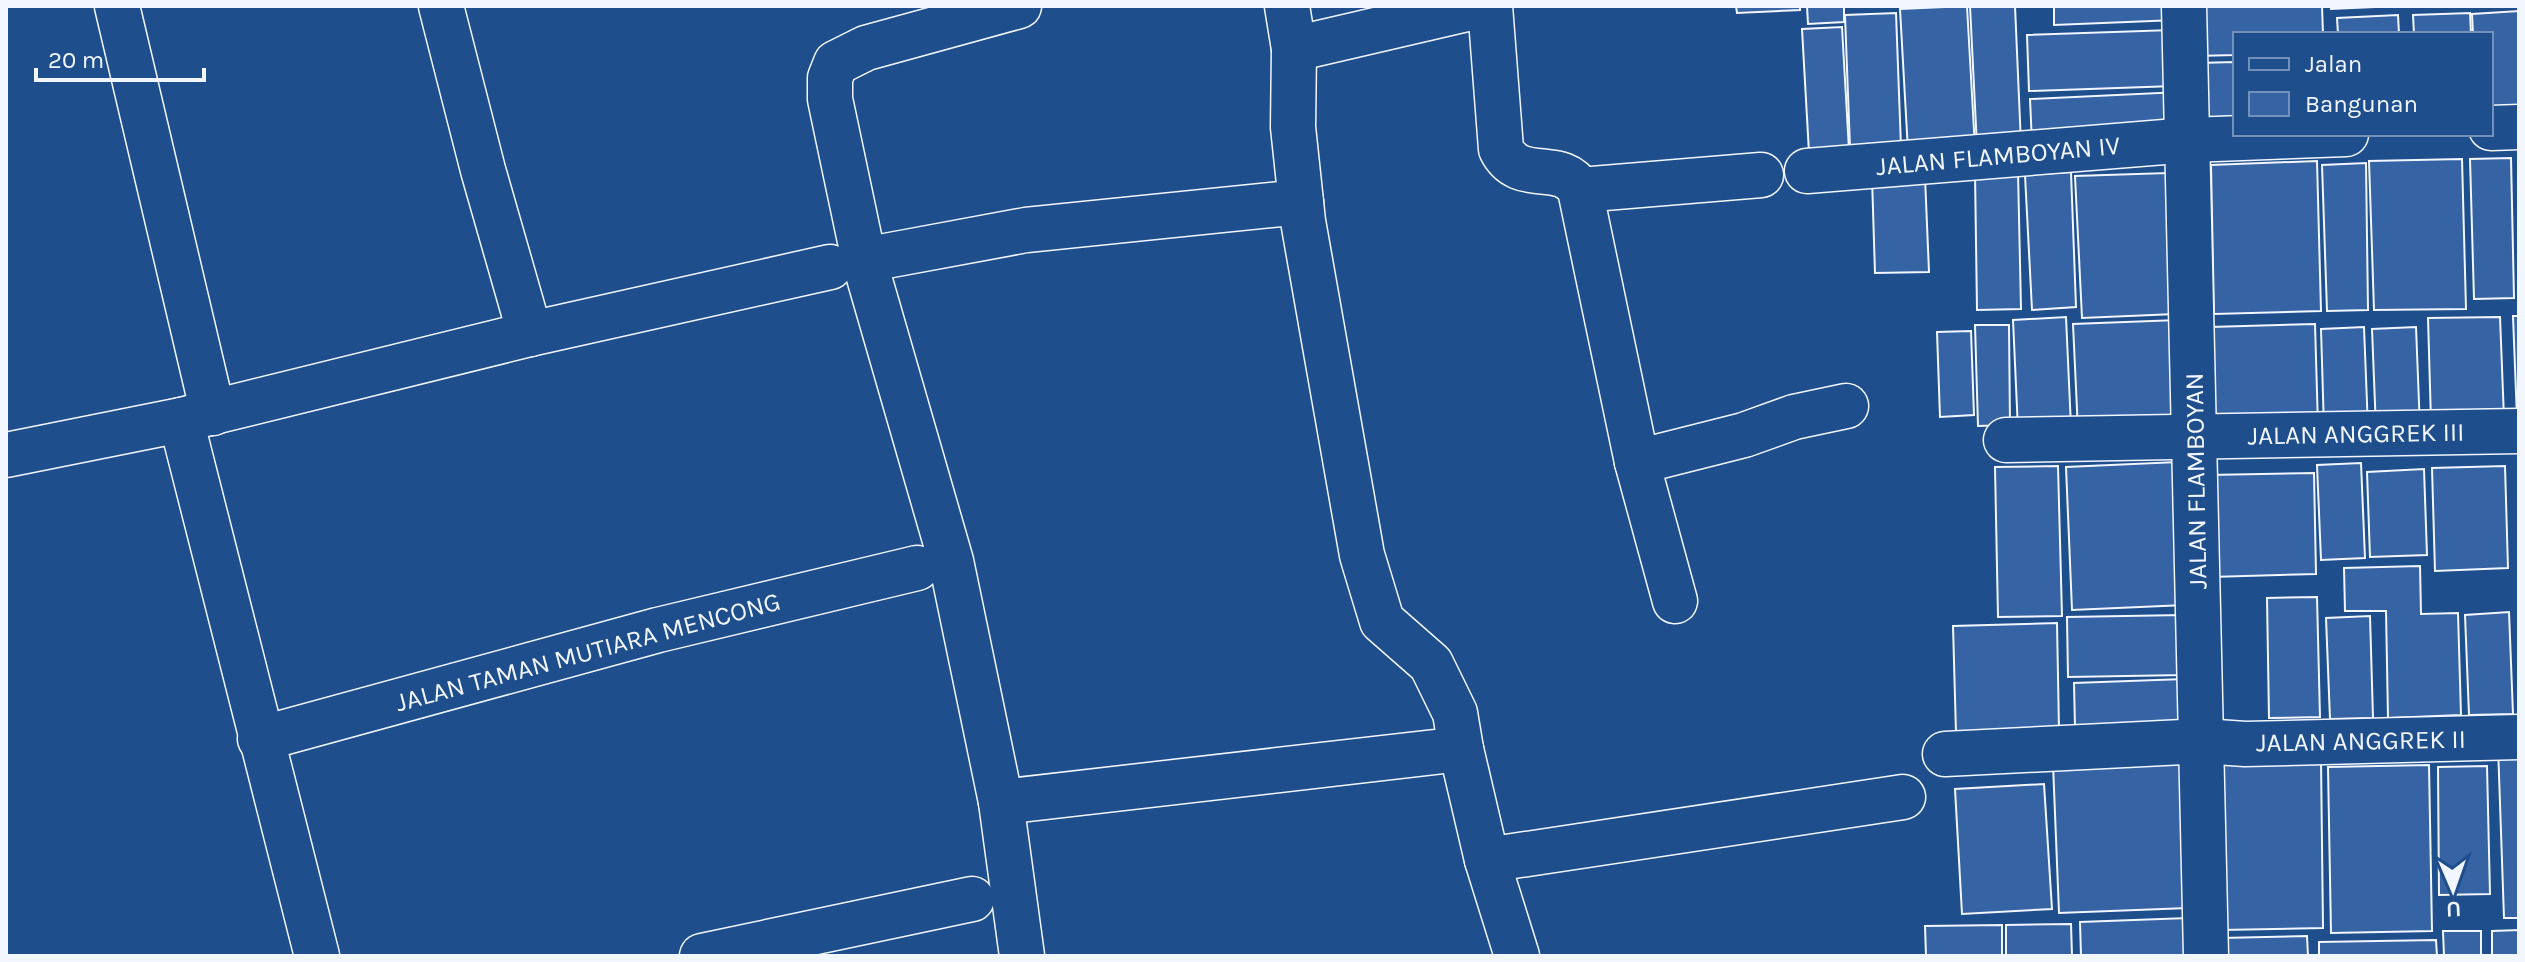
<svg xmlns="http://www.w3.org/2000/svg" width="2525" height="962" font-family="Karla,sans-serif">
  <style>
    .building { fill: #3563a3; stroke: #f2f6ff; stroke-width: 2 }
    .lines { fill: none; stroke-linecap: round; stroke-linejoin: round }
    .street-casing { stroke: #f2f6ff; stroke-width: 47 }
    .street { stroke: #1f4e8c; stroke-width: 44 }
    .labels { text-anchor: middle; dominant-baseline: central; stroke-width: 6; stroke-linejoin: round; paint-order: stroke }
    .street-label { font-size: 26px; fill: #f2f6ff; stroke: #1f4e8c }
  </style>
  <rect width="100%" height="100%" fill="#1f4e8c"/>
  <g class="building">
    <polygon points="1736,6 1800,6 1800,10 1737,13"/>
    <polygon points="1807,6 1844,6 1844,22 1808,24"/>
    <polygon points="1967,6 1975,148 1908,151 1900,9"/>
    <polygon points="1970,6 2015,6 2021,144 1977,147"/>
    <polygon points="2054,6 2176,6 2176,20 2054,25"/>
    <polygon points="2195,6 2322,6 2323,34 2235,34 2235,55 2196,56"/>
    <polygon points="2331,6 2398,6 2331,9"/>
    <polygon points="2519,11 2519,118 2491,119 2491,34 2473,34 2472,14"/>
    <polygon points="1896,13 1901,147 1850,148 1845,15"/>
    <polygon points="2470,13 2471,34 2414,34 2413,15"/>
    <polygon points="2398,15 2399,34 2338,34 2337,18"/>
    <polygon points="1842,27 1849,150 1809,153 1802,29"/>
    <polygon points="2172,30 2174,86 2029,91 2027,35"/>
    <polygon points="2235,62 2235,128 2200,129 2197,63"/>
    <polygon points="2180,92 2181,137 2032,143 2030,99"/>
    <polygon points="2511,158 2514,298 2474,299 2470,159"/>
    <polygon points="2462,159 2466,309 2374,310 2369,161"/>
    <polygon points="2317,161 2321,311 2214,314 2211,165"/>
    <polygon points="2366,163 2368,310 2327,311 2322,165"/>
    <polygon points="2018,171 2021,309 1977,310 1975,173"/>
    <polygon points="2071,172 2076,307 2032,310 2025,175"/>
    <polygon points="2168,173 2175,314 2082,318 2075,176"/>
    <polygon points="1925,177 1929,272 1875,273 1872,178"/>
    <polygon points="2513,316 2519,316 2519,418 2517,418"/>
    <polygon points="2066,317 2071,427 2018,430 2013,320"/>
    <polygon points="2500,317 2504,418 2431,421 2428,318"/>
    <polygon points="2178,320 2182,427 2078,431 2073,324"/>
    <polygon points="2315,324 2318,426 2213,429 2210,327"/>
    <polygon points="1975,325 2009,325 2010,425 1978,426"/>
    <polygon points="2364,327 2368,428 2324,429 2321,329"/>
    <polygon points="2416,327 2420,428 2376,429 2372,329"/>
    <polygon points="1971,331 1974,415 1940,417 1937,332"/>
    <polygon points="2178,462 2185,605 2072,610 2066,467"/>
    <polygon points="2361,463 2365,558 2321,560 2317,465"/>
    <polygon points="2058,466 2062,616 1998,617 1995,467"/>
    <polygon points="2505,466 2508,568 2435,571 2432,468"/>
    <polygon points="2424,469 2427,555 2370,557 2367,472"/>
    <polygon points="2314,473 2316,574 2211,577 2208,475"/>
    <polygon points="2420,566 2421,614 2458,613 2461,715 2388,718 2386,611 2345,611 2344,568"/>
    <polygon points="2317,597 2320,717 2269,718 2267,598"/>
    <polygon points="2509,612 2513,714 2469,715 2465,615"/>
    <polygon points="2183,615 2184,675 2068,677 2067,617"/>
    <polygon points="2370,616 2373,718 2330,719 2326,618"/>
    <polygon points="2057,623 2059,730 1956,733 1953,626"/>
    <polygon points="2184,679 2186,723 2075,727 2074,683"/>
    <polygon points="2519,745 2519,918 2504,918 2498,746"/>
    <polygon points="2182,759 2188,908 2059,913 2053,764"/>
    <polygon points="2321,760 2323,928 2221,930 2219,762"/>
    <polygon points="2429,765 2432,931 2331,933 2328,767"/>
    <polygon points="2487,766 2490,894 2439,895 2438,767"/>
    <polygon points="2044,784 2052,909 1962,914 1955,789"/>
    <polygon points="2188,918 2189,956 2081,956 2080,922"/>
    <polygon points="2071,924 2072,956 2006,956 2006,925"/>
    <polygon points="2002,925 2002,956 1926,956 1925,926"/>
    <polygon points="2519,930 2519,956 2492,956 2492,931"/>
    <polygon points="2443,931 2481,931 2481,956 2444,956"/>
    <polygon points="2307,936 2308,956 2221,956 2221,938"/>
    <polygon points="2436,940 2437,956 2319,956 2319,942"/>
  </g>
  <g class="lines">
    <g class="street-casing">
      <g id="street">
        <polyline points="117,6 213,413"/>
        <polyline points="441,6 483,170 530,334"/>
        <polyline points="1019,6 866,48 836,63 830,78 830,99 864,260 951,561 1001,802 1022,956"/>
        <path d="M1490,6L1501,149C1520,187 1561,157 1580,190L1637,462L1675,601"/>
        <polyline points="2184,6 2206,956"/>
        <polyline points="1294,49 1479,6"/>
        <polyline points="2491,128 2519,127"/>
        <polyline points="1807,171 2189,140 2346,134"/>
        <polyline points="1580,190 1761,175"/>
        <polyline points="864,260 1026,230 1301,202"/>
        <polyline points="181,420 317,956"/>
        <polyline points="2006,440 2519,431"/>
        <polyline points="6,455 181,420 530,334 830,267"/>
        <polyline points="1637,462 1744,435 1794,417 1846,406"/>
        <polyline points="260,739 658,630 917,568"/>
        <polyline points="1461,749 1487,860 1517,956"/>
        <polyline points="1945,754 2203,741 2245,744 2519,737"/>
        <polyline points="1001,802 1461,749 1455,713 1431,664 1382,621 1362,555 1303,221 1293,127 1294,49 1287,6"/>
        <polyline points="1487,860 1903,797"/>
        <polyline points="702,956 972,899"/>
      </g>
    </g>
    <use href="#street" class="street"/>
  </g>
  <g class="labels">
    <g class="street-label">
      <text transform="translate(1998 156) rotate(-5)">JALAN FLAMBOYAN IV</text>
      <text transform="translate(2356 434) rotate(-1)">JALAN ANGGREK III</text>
      <text transform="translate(2196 481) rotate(-91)">JALAN FLAMBOYAN</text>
      <text transform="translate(588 652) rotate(-15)">JALAN TAMAN MUTIARA MENCONG</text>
      <text transform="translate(2361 741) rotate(-1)">JALAN ANGGREK II</text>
    </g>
  </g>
  <rect width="2525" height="962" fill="none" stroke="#f2f6ff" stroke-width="16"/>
  <rect x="2233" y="32" width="260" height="104" fill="#1f4e8c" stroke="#7391ba" stroke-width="2"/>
  <rect x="2249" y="58" width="40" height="12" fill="#1f4e8c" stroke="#7391ba" stroke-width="2"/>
  <text x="2305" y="72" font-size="24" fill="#f2f6ff">Jalan</text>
  <rect x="2249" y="92" width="40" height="24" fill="#3563a3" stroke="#7391ba" stroke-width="2"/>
  <text x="2305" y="112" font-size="24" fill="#f2f6ff">Bangunan</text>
  <g transform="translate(2453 890) rotate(178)" stroke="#1f4e8c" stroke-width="6" paint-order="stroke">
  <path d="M0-6L14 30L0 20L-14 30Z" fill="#f2f6ff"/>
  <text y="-12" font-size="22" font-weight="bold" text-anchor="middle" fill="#f2f6ff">U</text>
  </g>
  <path d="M36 68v12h168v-12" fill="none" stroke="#f2f6ff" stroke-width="4"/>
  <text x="48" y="68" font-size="24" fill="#f2f6ff" stroke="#1f4e8c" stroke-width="6" paint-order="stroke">20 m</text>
</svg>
